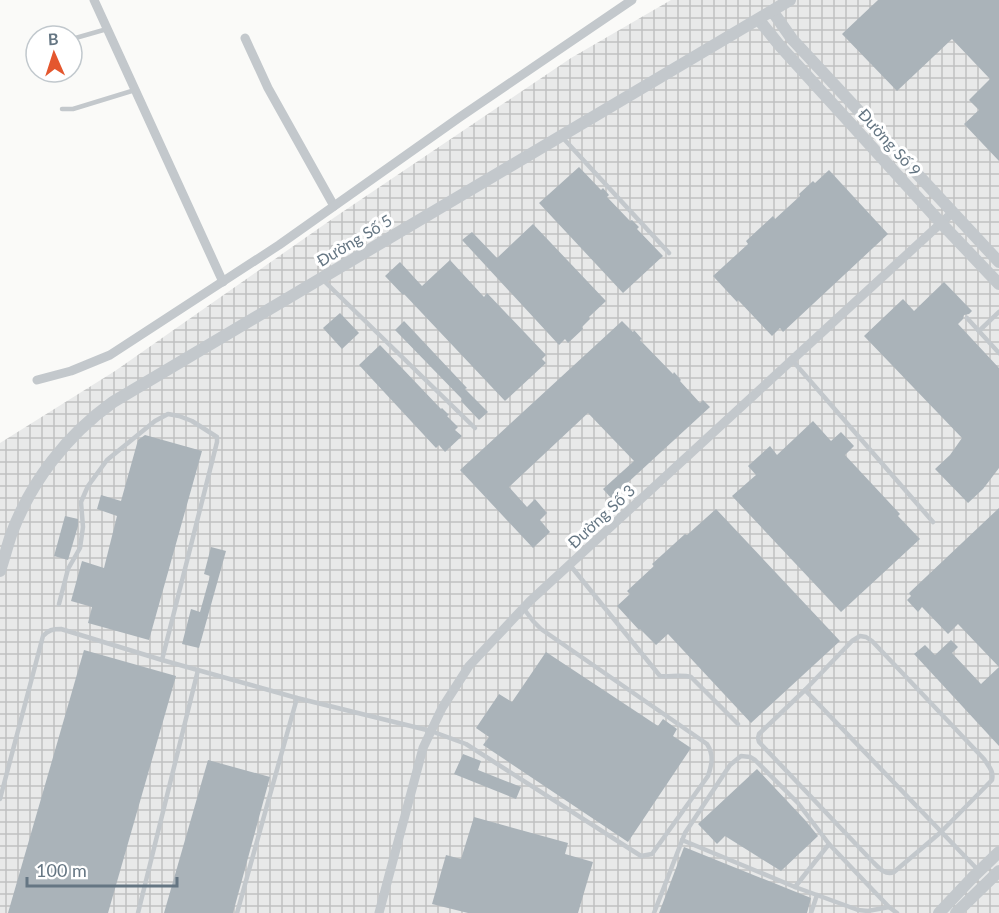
<svg xmlns="http://www.w3.org/2000/svg" width="999" height="913" font-family="Lato,sans-serif">
  <style>
    .industrial { fill: url(#industrial-grid) }
    .building { fill: #aab3b9 }
    .lines { fill: none; stroke-linecap: round; stroke-linejoin: round }
    .service { stroke: #c3c8cc; stroke-width: 4.5 }
    .minor { stroke: #c3c8cc; stroke-width: 9 }
    .tertiary { stroke: #c3c8cc; stroke-width: 12 }
    .labels { text-anchor: middle; dominant-baseline: central; stroke-width: 6; stroke-linejoin: round; paint-order: stroke }
    .street-label { font-size: 16px; fill: #657683; stroke: #fff }
  </style>
  <defs>
    <pattern id="industrial-grid" width="8" height="8" patternUnits="userSpaceOnUse" patternTransform="scale(1.5)"><rect width="8" height="8" fill="#e8e9e9"/><path d="M0 4h8M4 0v8" fill="none" stroke="#c0c1c2"/></pattern>
  </defs>
  <rect width="100%" height="100%" fill="#fafaf8"/>
  <polygon class="industrial" points="671,0 999,0 999,913 0,913 0,443 115,371 335,217 571,58"/>
  <g class="building">
    <polygon points="878,0 999,0 999,161 964,124 979,110 969,100 990,79 952,39 897,91 842,34"/>
    <polygon points="579,167 601,190 603,188 609,195 607,197 630,221 632,220 639,227 637,229 663,256 623,293 539,203"/>
    <polygon points="829,170 888,234 783,332 780,328 772,336 738,300 737,302 713,276 748,244 746,241 773,216 775,219 800,196 799,194 813,181 815,183"/>
    <polygon points="533,224 606,301 589,317 590,319 582,327 583,329 568,343 565,339 559,345 462,240 472,232 497,258"/>
    <polygon points="450,260 484,297 487,293 546,355 542,359 546,363 505,401 404,294 403,295 385,276 400,262 422,286"/>
    <polygon points="944,282 972,311 969,314 964,315 963,319 958,324 999,368 999,468 983,489 968,503 935,469 950,455 962,438 864,336 903,299 914,311"/>
    <polygon points="340,313 359,333 342,349 323,328"/>
    <polygon points="404,321 467,388 465,389 488,412 479,420 461,401 462,399 395,330"/>
    <polygon points="622,321 633,332 634,330 642,339 640,340 673,374 674,372 681,380 680,381 700,403 703,400 710,407 611,498 603,489 634,461 588,413 509,487 527,507 535,499 547,513 540,520 550,532 533,548 460,470"/>
    <polygon points="380,345 441,409 442,408 449,415 447,416 458,427 455,430 462,436 445,452 439,445 436,448 359,365"/>
    <polygon points="813,421 831,441 841,432 854,446 845,455 900,514 898,516 920,539 841,612 732,496 756,475 748,466 770,446 777,455"/>
    <polygon points="145,435 202,451 149,640 88,623 92,607 71,601 82,561 104,568 117,516 97,509 101,495 121,501 138,440"/>
    <polygon points="999,508 999,667 958,624 948,634 922,607 918,612 907,600 911,596 909,593"/>
    <polygon points="716,509 840,641 751,723 668,634 656,645 640,629 639,630 617,606 630,594 627,591 654,566 652,564 685,534 687,535"/>
    <polygon points="65,516 78,519 78,526 68,560 54,556"/>
    <polygon points="211,547 226,551 199,648 182,644 191,609 200,612 210,576 204,574"/>
    <polygon points="951,640 958,647 952,653 981,684 999,667 999,746 914,654 925,645 935,655"/>
    <polygon points="84,650 176,676 108,913 8,913"/>
    <polygon points="546,652 658,726 663,719 677,729 673,736 691,748 628,842 483,745 489,737 476,728 499,694 512,702"/>
    <polygon points="463,754 481,761 478,770 521,787 516,799 454,774"/>
    <polygon points="208,760 270,777 233,913 164,913"/>
    <polygon points="757,769 805,820 818,836 781,871 725,836 717,844 698,824"/>
    <polygon points="474,817 568,843 565,854 593,862 578,913 468,913 432,904 446,855 461,859"/>
    <polygon points="684,847 811,898 807,913 659,913"/>
  </g>
  <g class="lines">
    <g class="service">
      <polyline points="72,39 107,29"/>
      <polyline points="62,109 73,109 135,90"/>
      <polyline points="563,138 669,253"/>
      <polyline points="322,279 475,428"/>
      <polyline points="967,318 999,353"/>
      <polyline points="979,331 999,312"/>
      <polyline points="792,360 933,522"/>
      <path d="M570,565L660,676C671,677 681,674 691,677L738,724"/>
      <polyline points="59,604 68,569 80,548 83,527 81,502 88,486 107,460 155,421 168,414 179,416 192,421 217,437 217,442 162,660"/>
      <path d="M860,636L866,637L872,641L984,759C989,767 994,771 992,780L941,832L894,872C885,876 878,867 872,861L759,742L758,738L759,734L805,690L852,641Z"/>
      <polyline points="805,690 978,870"/>
      <path d="M0,799L43,636C48,630 53,629 61,629L162,660L297,698L431,731L466,744L641,856L652,854L708,776C712,764 714,755 707,744L541,629L533,621L524,609"/>
      <polyline points="682,840 795,887 858,910 868,911 889,907"/>
      <polyline points="795,887 829,844"/>
      <polyline points="138,913 198,670"/>
      <polyline points="237,913 297,698"/>
      <polyline points="654,913 685,833 730,765 741,756 750,757 755,760 798,803 829,844 889,907 897,913"/>
      <polyline points="811,913 817,895"/>
    </g>
    <g class="minor">
      <polyline points="94,0 223,282"/>
      <polyline points="245,38 268,88 334,206"/>
      <polyline points="37,380 71,371 110,355 279,245 460,117 632,0"/>
      <polyline points="379,913 423,748 442,708 469,666 530,601 952,213"/>
    </g>
    <g class="tertiary">
      <polyline points="773,12 792,39 999,262"/>
      <polyline points="759,20 780,46 941,223 999,284"/>
      <path d="M0,571C4,559 7,547 11,535C31,481 67,435 113,402L790,0"/>
      <polyline points="939,913 973,877 999,852"/>
      <polyline points="956,913 999,871"/>
    </g>
  </g>
  <g class="labels">
    <g class="street-label">
      <text transform="translate(890 142) rotate(48)">Đường Số 9</text>
      <text transform="translate(354 240) rotate(-31)">Đường Số 5</text>
      <text transform="translate(601 516) rotate(-43)">Đường Số 3</text>
    </g>
  </g>
  <g transform="translate(54 54) rotate(357)"><circle r="28" fill="#ffffff" stroke="#c1c8cd" stroke-width="1.5"/>
  <path d="M0-4.5L10 22L0 15L-10 22Z" fill="#e4572e"/>
  <text y="-9" font-size="16" font-weight="bold" text-anchor="middle" fill="#657683">B</text>
  </g>
  <path d="M27 877v9h150v-9" fill="none" stroke="#657683" stroke-width="3"/>
  <text x="36" y="877" font-size="18" fill="#657683" stroke="#ffffff" stroke-width="4.5" paint-order="stroke">100 m</text>
</svg>
